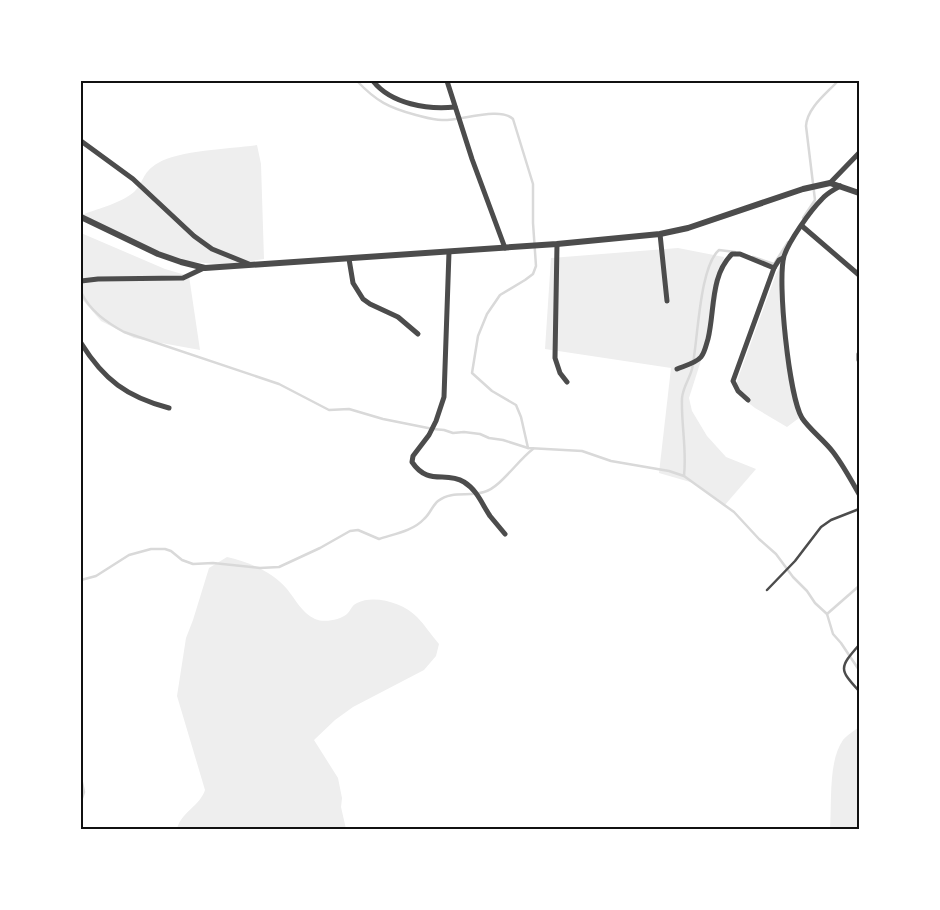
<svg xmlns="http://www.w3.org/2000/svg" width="940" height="910" font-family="'Archivo Narrow',sans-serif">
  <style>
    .green { fill: #eee }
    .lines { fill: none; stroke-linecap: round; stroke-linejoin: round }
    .stream { stroke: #d9d9d9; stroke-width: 2.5 }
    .service { stroke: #4c4c4c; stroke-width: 2.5 }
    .minor { stroke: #4c4c4c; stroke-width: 5 }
    .tertiary { stroke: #4c4c4c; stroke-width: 6 }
    .neatline { fill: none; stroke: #111; stroke-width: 2 }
  </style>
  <rect width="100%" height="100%" fill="#fff"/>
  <g class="green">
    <path d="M257,145L261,164L264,259L239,263L216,264L194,262L172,259L81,214H84C98,209 123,202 134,192C144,183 141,173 158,163C179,150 230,149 257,145Z"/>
    <polygon points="81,233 165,269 189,276 200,350 134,338 101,321 81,298"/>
    <polygon points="678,248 724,257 712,326 689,398 692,411 707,436 726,457 756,469 724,506 697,484 659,473 671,368 545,349 551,258"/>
    <path d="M780,266C787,317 789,368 799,418L787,427L755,408L736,393L737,381L776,274Z"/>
    <path d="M227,557C248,562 272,571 287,589C296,600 301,612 315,619C324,623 340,620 347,614C351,610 352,605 357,603C374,594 404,603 417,617C425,625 431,635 439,644L436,656L424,670L353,707L335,720L314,740L338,778L342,798L341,807L346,829H177C181,812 200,806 205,790L177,696L186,638L193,620L209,568Z"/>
    <path d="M859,727V829H830C832,803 828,761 843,740C847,735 854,731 859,727Z"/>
  </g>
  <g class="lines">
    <g class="stream">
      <path d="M357,81C376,101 389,108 416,115C424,117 433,120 442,120C460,121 500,106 513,119L533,184V223L536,266L533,274L525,280L500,295L487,314L478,336L472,373L492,391L516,405L521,417L528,448"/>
      <path d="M803,218L815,200L806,126C807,108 826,94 838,81"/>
      <polyline points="753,257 774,264 788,242"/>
      <path d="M81,292C90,311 106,322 124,332L279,384L329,410L349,409L383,419L433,429L444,430L453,433L464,432L480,434L489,438L503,440L528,448L582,451L611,461L669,471L684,476L734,512L759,539L776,554L793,577L807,591L815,603L827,614L833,634L841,643L859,670"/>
      <path d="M684,476C687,450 681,424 682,398C683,387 689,380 692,369C698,342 699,267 719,250L735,252"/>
      <path d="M81,580L96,576L129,555L151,549H165L171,551L182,560L193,564L213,563L260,568L279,567L320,548L350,531L358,530L379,539C394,534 413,531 424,519C430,514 432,506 438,501C452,490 469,497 484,492C500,488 518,460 533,449"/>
      <polyline points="827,614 859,586"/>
      <polyline points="81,778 84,792 81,801"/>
    </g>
    <g class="service">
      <polyline points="767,590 795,561 821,527 831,520 859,509"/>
      <path d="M859,645C839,668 839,669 859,691"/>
    </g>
    <g class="minor">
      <path d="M373,81C391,104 428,110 455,107"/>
      <polyline points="447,81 472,159 505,248"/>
      <polyline points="81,141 133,179 194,236 212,249 249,264"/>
      <polyline points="830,183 859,153"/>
      <path d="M840,186C834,190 827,193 822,199C810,211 789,241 784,256C777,281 789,396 802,418C810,430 824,440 833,452C843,465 851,480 859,494"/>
      <polyline points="802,226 859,275"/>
      <polyline points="660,234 667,301"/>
      <polyline points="557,244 555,358 560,373 567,382"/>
      <path d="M449,252L444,397L436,421L429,435L413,456L412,462C428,486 445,471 464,482C477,490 482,504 490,516C495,522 500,528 505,534"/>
      <polyline points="349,259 353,283 363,299 370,304 398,317 418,334"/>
      <polyline points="81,281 98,279 183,278 204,268"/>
      <path d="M81,343C104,380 127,397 169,408"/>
      <polyline points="859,354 859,360"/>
      <path d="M677,369C684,366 696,363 701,357C705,352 706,345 708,339C715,310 710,276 732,254H740L774,268"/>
      <polyline points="748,400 738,391 733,381 774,268 779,260 783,258"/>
    </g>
    <polyline class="tertiary" points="81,217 158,254 181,262 205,268 557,244 660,234 688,228 803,189 830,183 859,193"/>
  </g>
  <rect width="940" height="910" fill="none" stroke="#ffffff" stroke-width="165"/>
  <rect x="82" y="82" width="776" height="746" class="neatline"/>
</svg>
